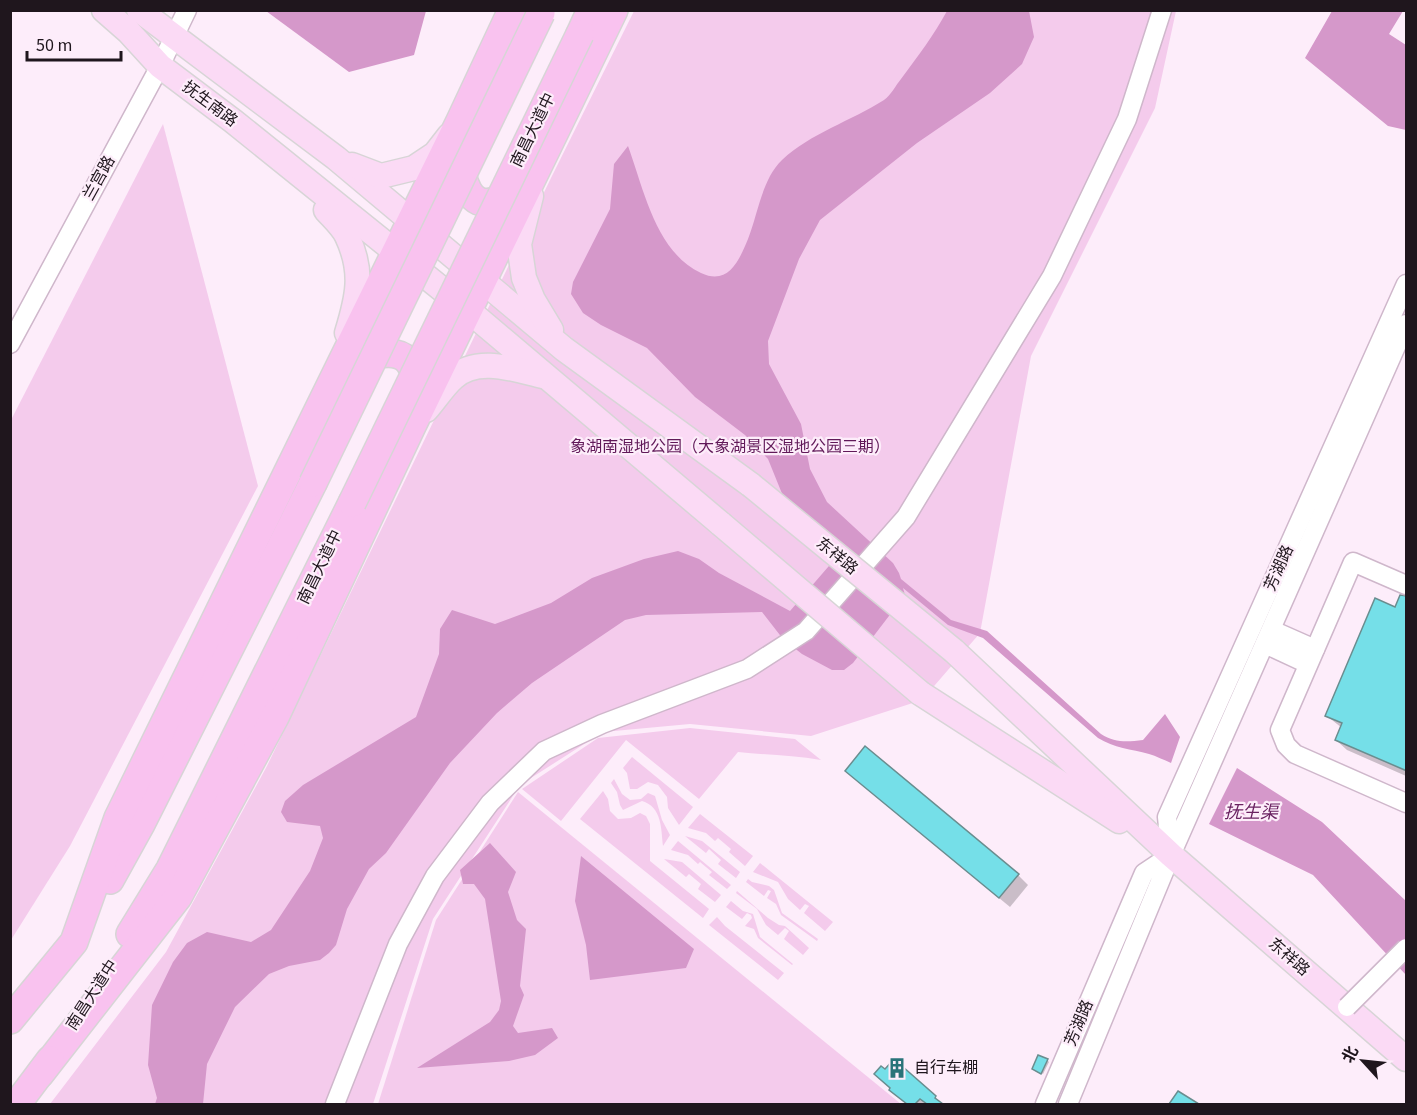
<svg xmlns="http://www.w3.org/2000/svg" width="1417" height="1115" font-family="'Source Sans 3','Noto Sans SC',sans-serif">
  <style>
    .green { fill: #f4cbec }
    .water { fill: #d598ca }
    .shadow { fill: #0003 }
    .building { fill: #75dfe8; stroke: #6a8d8f; stroke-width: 1.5 }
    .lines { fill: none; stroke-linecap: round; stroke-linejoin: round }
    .minor-casing { stroke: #cfb7cb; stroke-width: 21 }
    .major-casing { stroke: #d7d5d6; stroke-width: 27 }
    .highway-casing { stroke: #d7d5d6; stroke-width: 30 }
    .minor { stroke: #fff; stroke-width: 18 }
    .major { stroke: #fbdaf5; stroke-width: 24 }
    .highway { stroke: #f9c2ef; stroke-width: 27 }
    .minor-bridge-casing { stroke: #cfb7cb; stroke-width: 21; stroke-linecap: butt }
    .major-bridge-casing { stroke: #d7d5d6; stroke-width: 27; stroke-linecap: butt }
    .highway-bridge-casing { stroke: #d7d5d6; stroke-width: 30; stroke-linecap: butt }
    .minor-bridge { stroke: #fff; stroke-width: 18 }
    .major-bridge { stroke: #fbdaf5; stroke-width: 24 }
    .highway-bridge { stroke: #f9c2ef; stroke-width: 27 }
    .labels { text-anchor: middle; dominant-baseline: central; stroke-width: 4.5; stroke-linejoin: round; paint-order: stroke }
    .street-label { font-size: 16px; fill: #1f161d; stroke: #fdedfa }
    .park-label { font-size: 16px; fill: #611959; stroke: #fdedfa }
    .poi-label { font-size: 16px; fill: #1f161d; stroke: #fdedfa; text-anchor: start }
    .water-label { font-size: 18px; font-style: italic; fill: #6a2261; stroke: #fdedfa }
  </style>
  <rect width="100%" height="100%" fill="#fdedfa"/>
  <g class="green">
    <polygon points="634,11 1176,11 1155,108 1031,356 980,633 922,700 811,736 690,724 603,732 520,785 433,919 373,1104 50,1104 166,952 267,766 550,180"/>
    <polygon points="163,124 258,486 70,846 11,940 11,420"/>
    <path d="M690,728L795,739L821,760C794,755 766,755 738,752L699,799L626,740L561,821L522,789L598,738Z"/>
    <polygon points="632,757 693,807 679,825 668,808 667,797 658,785 648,782 637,789 630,789 627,773 623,768"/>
    <path d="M614,779L622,794L630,800L641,799L648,793L655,796L662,820L670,835L663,846C661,828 662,807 642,801L623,810L620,805L617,792L611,783Z"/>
    <polygon points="603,791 608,799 610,811 618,819 631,818 640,813 646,816 650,824 650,861 709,909 703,918 580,819"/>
    <polygon points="518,792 901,1104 378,1104 436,920"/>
    <polygon points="700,814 753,856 745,866 729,852 731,849 718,838 715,841 706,833 688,828"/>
    <polygon points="685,836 702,841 740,872 736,878 718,864 721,860 709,849 706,853"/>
    <polygon points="678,841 731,885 727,889 709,875 712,872 700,862 698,864 688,855 671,850"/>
    <polygon points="664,859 682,862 721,895 715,902 698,889 701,884 689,874 686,877"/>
    <polygon points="760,863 833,922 825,931 804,913 809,906 805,904 800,910 788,899 778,882 753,872"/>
    <polygon points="748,879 752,882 769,886 774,890 782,913 818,939 817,941 781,915 776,904 767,898 771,891 768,890 764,896 746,882"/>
    <polygon points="737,891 768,918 779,925 785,926 809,948 803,955 784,939 789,931 785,928 778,935 766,925 757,909 736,893"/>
    <polygon points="731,901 743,911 753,914 760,937 793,964 792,965 758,938 754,929 745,926 752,918 751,915 747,913 742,919 726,907"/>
    <polygon points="717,917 725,926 784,973 778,980 709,925"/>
  </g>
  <g class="water">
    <polygon points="266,11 426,11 414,55 349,72"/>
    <path d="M947,11H1029L1034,37L1022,64L990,93L917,143L820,220L799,259L768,341L769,364L801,424L810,469L827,502L893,563L899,573L901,579L951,620L987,631L1101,734C1115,743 1127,742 1143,740L1165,714L1180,737L1171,763C1164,760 1156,756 1149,754C1131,749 1114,748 1098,738L983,638L948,625L903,588L905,595L853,663L844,670H832L802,654L783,639L762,612L646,615L625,620L532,683L497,713L450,763L386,853L369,869L347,909L336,945L329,953L320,960L289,966L269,974L235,1007L207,1064L203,1104H155L157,1098L148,1065L152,1005L173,962L187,943L207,932L251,942L271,930L310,871L323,838L320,826L287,822L281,812L285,801L303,785L416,717L439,654L440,629L452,610L495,624L551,603L592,578L644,559L678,551L699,559L719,573L790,611L841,552L785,501L768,459L745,435L695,397L647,348L601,325L583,313L571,294L573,282L610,209L614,164L628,146C644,190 656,252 701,273C728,286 739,261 748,239C758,214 762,179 782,160C811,133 851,121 884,100C891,95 896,85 901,79C918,56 934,35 947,11Z"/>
    <polygon points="1332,11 1403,11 1389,34 1406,45 1406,130 1388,126 1305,58"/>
    <polygon points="1237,768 1322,822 1406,901 1406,975 1313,875 1209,824"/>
    <polygon points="490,843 516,872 508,892 517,920 526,929 520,986 524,995 513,1026 518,1033 552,1028 558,1038 535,1055 509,1061 417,1068 490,1022 499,1010 501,1001 485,899 474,884 463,884 460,870"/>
    <polygon points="581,856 694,949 686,968 590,980 586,945 575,901"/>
  </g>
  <g class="shadow">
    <polygon points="1406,598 1406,776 1347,750 1336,740 1342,728 1327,716 1396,609"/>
    <polygon points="857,781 1018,875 1028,885 1010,907"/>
    <polygon points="1047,1060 1049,1062 1043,1074 1033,1069"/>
    <polygon points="897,1095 935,1097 941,1104 908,1104"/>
  </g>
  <g class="building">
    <polygon points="1400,595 1407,596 1407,771 1335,740 1342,723 1325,716 1375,598 1395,607"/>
    <polygon points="865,746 1019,874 999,898 845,771"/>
    <polygon points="1038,1055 1048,1059 1041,1074 1032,1069"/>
    <polygon points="894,1059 936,1096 935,1098 943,1104 927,1104 920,1099 915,1104 907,1104 889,1090 890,1088 874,1074 881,1066 885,1069"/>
    <polygon points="1178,1091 1199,1104 1169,1104"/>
  </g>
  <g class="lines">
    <g class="minor-casing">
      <g id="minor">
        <polyline points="10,344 160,66 187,10"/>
        <polyline points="1406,585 1353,562 1280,730 1286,745 1295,754 1406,803"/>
        <polyline points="1272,630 1315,649"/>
        <polyline points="1265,644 1308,664"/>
        <polyline points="335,1104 398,944 435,876 490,803 544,751 602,724 747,669 806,631 906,517 1052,276 1127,119 1162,10"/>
        <polyline points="1045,1104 1144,873 1171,855 1167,817 1406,284"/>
        <polyline points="1068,1104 1171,855 1406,324"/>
      </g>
    </g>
    <g class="major-casing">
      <g id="major">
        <polyline points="104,10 128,31 160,66 233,121 469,311 721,524"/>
        <polyline points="139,10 336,158 564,349 751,485"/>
        <polyline points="352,165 381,176 414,168 435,154 449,136"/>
        <polyline points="531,196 519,244 524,278 533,300 551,330"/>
        <path d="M326,210C333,218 343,227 347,236C364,272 358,297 347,333"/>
        <path d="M426,410C435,400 443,387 453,378C477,355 516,370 543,376"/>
        <polyline points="954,651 1171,855 1406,1059"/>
        <polyline points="920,693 1119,821"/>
      </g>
    </g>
    <g class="highway-casing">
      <g id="highway">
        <polyline points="580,34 591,10"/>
        <path d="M461,159C461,179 469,210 495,201C504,198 510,196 516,190"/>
        <path d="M357,361C363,357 369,356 375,355C406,348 418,364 415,394"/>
        <polyline points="110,880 141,824 313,483"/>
        <polyline points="130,934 170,869 352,503"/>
        <polyline points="10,1020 74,942 118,818 460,121 512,10"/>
        <polyline points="40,1074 178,897 275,717 411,428 614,10"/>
        <polyline points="17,1104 50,1060"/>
      </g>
    </g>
    <use href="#minor" class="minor"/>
    <use href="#major" class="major"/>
    <use href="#highway" class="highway"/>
    <g class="minor-bridge-casing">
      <polyline id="minor-bridge" points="1347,1007 1406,948"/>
    </g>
    <g class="major-bridge-casing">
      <g id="major-bridge">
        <polyline points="751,485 954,651"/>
        <polyline points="721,524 920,693"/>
      </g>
    </g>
    <g class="highway-bridge-casing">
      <g id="highway-bridge">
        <polyline points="313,483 541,13"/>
        <polyline points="352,503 580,34"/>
      </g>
    </g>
    <use href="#minor-bridge" class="minor-bridge"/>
    <use href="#major-bridge" class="major-bridge"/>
    <use href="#highway-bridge" class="highway-bridge"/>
  </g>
  <defs>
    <g id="building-bare" transform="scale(1.62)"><path d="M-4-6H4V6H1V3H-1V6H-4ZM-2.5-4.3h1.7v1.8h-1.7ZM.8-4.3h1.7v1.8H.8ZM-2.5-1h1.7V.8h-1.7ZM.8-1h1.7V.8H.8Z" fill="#297379" stroke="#fdedfa" stroke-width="2.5" paint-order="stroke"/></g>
  </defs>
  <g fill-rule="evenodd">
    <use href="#building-bare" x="897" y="1068"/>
  </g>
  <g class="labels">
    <g class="street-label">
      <text transform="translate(210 104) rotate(37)">抚生南路</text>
      <text transform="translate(533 130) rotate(-64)">南昌大道中</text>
      <text transform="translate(99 178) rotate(-61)">兰宫路</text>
      <text transform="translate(837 556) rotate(39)">东祥路</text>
      <text transform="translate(320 567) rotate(-64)">南昌大道中</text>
      <text transform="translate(1279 568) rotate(-66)">芳湖路</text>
      <text transform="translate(1289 957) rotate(41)">东祥路</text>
      <text transform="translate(92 995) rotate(-57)">南昌大道中</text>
      <text transform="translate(1079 1023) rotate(-67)">芳湖路</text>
    </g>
    <g class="park-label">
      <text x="730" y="447">象湖南湿地公园（大象湖景区湿地公园三期）</text>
    </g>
    <g class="poi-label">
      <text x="914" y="1068">自行车棚</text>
    </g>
    <g class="water-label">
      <text x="1251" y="812">抚生渠</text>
    </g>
  </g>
  <rect width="1417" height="1115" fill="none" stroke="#1f161d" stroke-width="24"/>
  <g transform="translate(1363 1061) rotate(297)" stroke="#fdedfa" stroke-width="4.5" paint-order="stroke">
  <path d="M0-4.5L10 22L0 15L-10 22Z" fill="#1f161d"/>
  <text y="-9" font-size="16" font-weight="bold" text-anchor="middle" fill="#1f161d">北</text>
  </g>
  <path d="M27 51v9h94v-9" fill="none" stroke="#1f161d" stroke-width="3"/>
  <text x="36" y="51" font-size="18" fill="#1f161d" stroke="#fdedfa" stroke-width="4.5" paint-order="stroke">50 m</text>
</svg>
